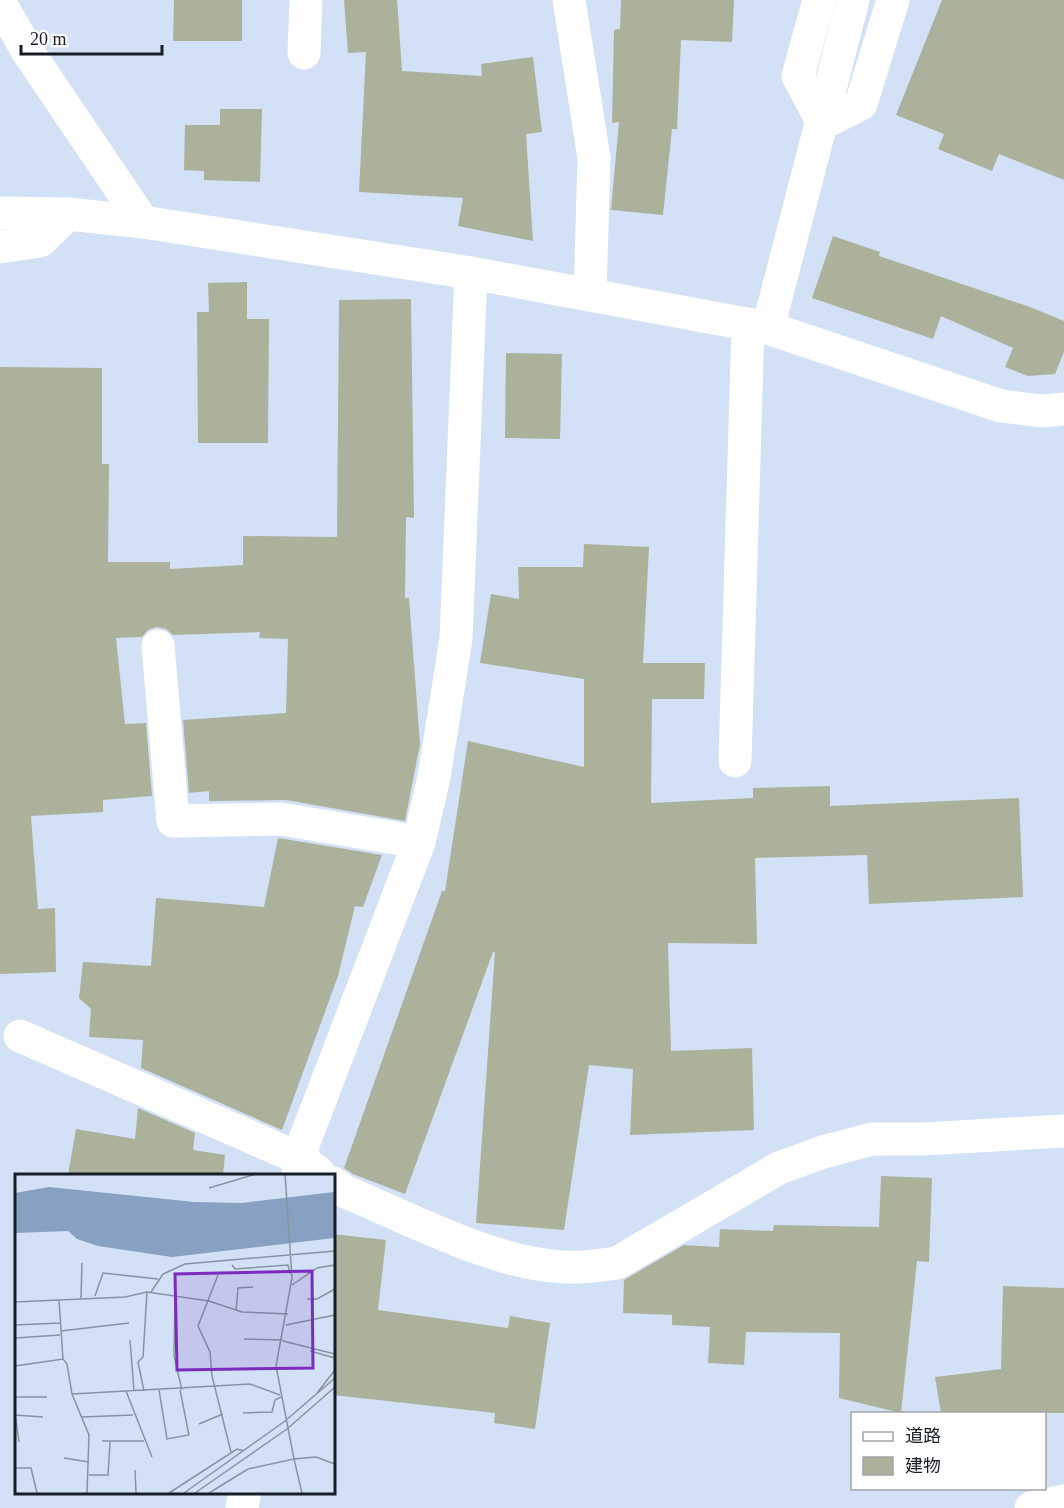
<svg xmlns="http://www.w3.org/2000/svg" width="1064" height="1508" font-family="'Times New Roman','Noto Sans JP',serif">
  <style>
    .building { fill: #abb19b }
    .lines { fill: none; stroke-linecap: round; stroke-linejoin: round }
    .minor { stroke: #fff; stroke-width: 33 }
    .tertiary { stroke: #fff; stroke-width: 33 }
    .inset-road { fill: none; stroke: #8793a1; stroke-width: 1.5 }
    .view { fill: #7b2cbf; fill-opacity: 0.15; stroke: #7b2cbf; stroke-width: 3 }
    .inset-edge { fill: none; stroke: #171d24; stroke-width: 3 }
  </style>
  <rect width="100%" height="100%" fill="#d2e1f5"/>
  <g class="building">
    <polygon points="174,0 242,0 242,41 173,41"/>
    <polygon points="344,0 397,0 402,71 482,76 481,64 533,57 542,132 526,134 533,241 458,226 463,198 359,192 366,52 348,53"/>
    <polygon points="621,0 734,0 732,42 681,40 677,129 672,129 663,215 611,210 619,122 612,123 614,30 620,29"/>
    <polygon points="942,0 1064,0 1064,180 999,154 992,171 938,149 944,134 896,115"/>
    <polygon points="220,109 262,109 260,182 204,180 204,171 184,170 185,125 220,125"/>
    <polygon points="833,236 880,252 879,256 1030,307 1064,321 1064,352 1055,374 1028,376 1005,367 1013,348 941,316 933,339 812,298"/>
    <polygon points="247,282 247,319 269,319 268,443 198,443 197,312 209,312 208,283"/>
    <polygon points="411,299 414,518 406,517 405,598 409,598 420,744 405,821 286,800 209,801 209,791 189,793 183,720 286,713 288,639 259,638 260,632 173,635 166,629 157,627 148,630 142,637 116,638 125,724 146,723 152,796 103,800 103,812 31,816 38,909 55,908 56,972 0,974 0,367 102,368 102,464 109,464 108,562 170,562 170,569 243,565 243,536 337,537 339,300"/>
    <polygon points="506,353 562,354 560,439 505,438"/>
    <polygon points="584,544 649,547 643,663 705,663 704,699 652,699 651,803 753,798 753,788 830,786 830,806 1019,798 1023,897 869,904 867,855 755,858 757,944 668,943 671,1051 752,1048 754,1130 630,1135 633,1069 589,1065 564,1230 476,1223 495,952 493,952 405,1194 353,1174 344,1168 442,891 445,891 468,741 584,767 584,679 480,663 491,594 519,599 518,567 583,567"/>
    <polygon points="278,838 382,855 363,907 355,906 338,976 282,1130 141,1068 143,1040 89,1037 91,1009 79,998 83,962 151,966 156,898 264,907"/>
    <polygon points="138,1108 195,1133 193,1150 225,1155 223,1175 68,1175 76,1129 135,1139"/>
    <polygon points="881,1176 932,1178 929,1262 917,1261 901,1413 839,1398 840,1333 746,1332 744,1365 708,1363 710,1327 672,1325 672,1315 623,1313 624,1280 684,1245 719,1247 720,1229 773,1231 774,1225 879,1227"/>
    <polygon points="333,1234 386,1240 378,1310 508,1328 510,1316 550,1323 535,1429 494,1423 495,1413 333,1395"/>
    <polygon points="1003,1286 1064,1288 1064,1413 941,1413 935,1377 1001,1369"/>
  </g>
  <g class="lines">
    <g class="minor">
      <polyline points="569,0 594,158 590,294"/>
      <polyline points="819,0 798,76 823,123 861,104 893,0"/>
      <polyline points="0,3 28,52 143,222"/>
      <polyline points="304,53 306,0"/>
      <polyline points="0,247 40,241 68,214"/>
      <polyline points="768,328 853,0"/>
      <polyline points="158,646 173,821 281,819 419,842"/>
      <polyline points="735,761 748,324"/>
      <polyline points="20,1036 301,1159 318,1172"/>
      <polyline points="298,1175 304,1142 419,842 434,777 456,639 471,273"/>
      <path d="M333,1183L346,1192C408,1218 487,1260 553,1266C575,1269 595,1266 617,1263L779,1168L823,1152L872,1139H923L1064,1131"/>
      <polyline points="242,1508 245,1492"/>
      <polyline points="1031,1508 1064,1501"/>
    </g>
    <polyline class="tertiary" points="0,213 68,214 143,222 471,273 768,328 1001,406 1041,411 1064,409"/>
  </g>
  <g transform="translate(15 1174)">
    <rect width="320" height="320" fill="#d2e1f5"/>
    <path d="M34,13L179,28L227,29L319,18V64L157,83L83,72L62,65L53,57L0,59V19Z" fill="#88a0c1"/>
    <path class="inset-road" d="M194,14L241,0M217,91L220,95L273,91L275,100M203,101L183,152L195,178L197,202L216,278M277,111L302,94L320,91M136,118L148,100L170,90L320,77M80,122L88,99L143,105M160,122L159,182L167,216M66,124L67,89M292,125H302L320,115M44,126L48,185M0,128L110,123L132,118L194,127L227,138L273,140M221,137L223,114L238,113M0,151L45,149M271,151L320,141M46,157L114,149M0,164L45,161M229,165L268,166M115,166L119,217M268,167L320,180M295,177L320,184M0,192L48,185L52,190L57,220L74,261L72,319M144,216L152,265L174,261L165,216M111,217L137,283M129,217L123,188L128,183L132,118M302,219L320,196M57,220L235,210L265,221M0,223H32M228,239L257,238L260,226L266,223M0,240L4,268M0,241L28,243M67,243L118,241M184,250L208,240M87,267H129M49,284L74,288M0,294H16L22,319M120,296L121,319M74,301H93L95,268M154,319L222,275L229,277M169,319L270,247L320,204M180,319L272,255L320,213M194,319L233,295L279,285L261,192L277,104L270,0M287,319L279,285L301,283L320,290"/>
    <path class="view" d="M297,97L298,194L162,196L160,100Z"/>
    <rect width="320" height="320" class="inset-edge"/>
  </g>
  <rect x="851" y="1412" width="195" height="78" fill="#ffffff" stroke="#a2a5a7" stroke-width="1.5"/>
  <rect x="863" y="1432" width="30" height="9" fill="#ffffff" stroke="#a2a5a7" stroke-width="1.5"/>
  <text x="905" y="1442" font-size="18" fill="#171d24">道路</text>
  <rect x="863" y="1457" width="30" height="18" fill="#abb19b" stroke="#a2a5a7" stroke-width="1.5"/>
  <text x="905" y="1472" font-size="18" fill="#171d24">建物</text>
  <path d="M21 45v9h141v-9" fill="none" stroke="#171d24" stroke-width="3"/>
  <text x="30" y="45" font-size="18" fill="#171d24" stroke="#ffffff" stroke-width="4.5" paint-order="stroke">20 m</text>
</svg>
